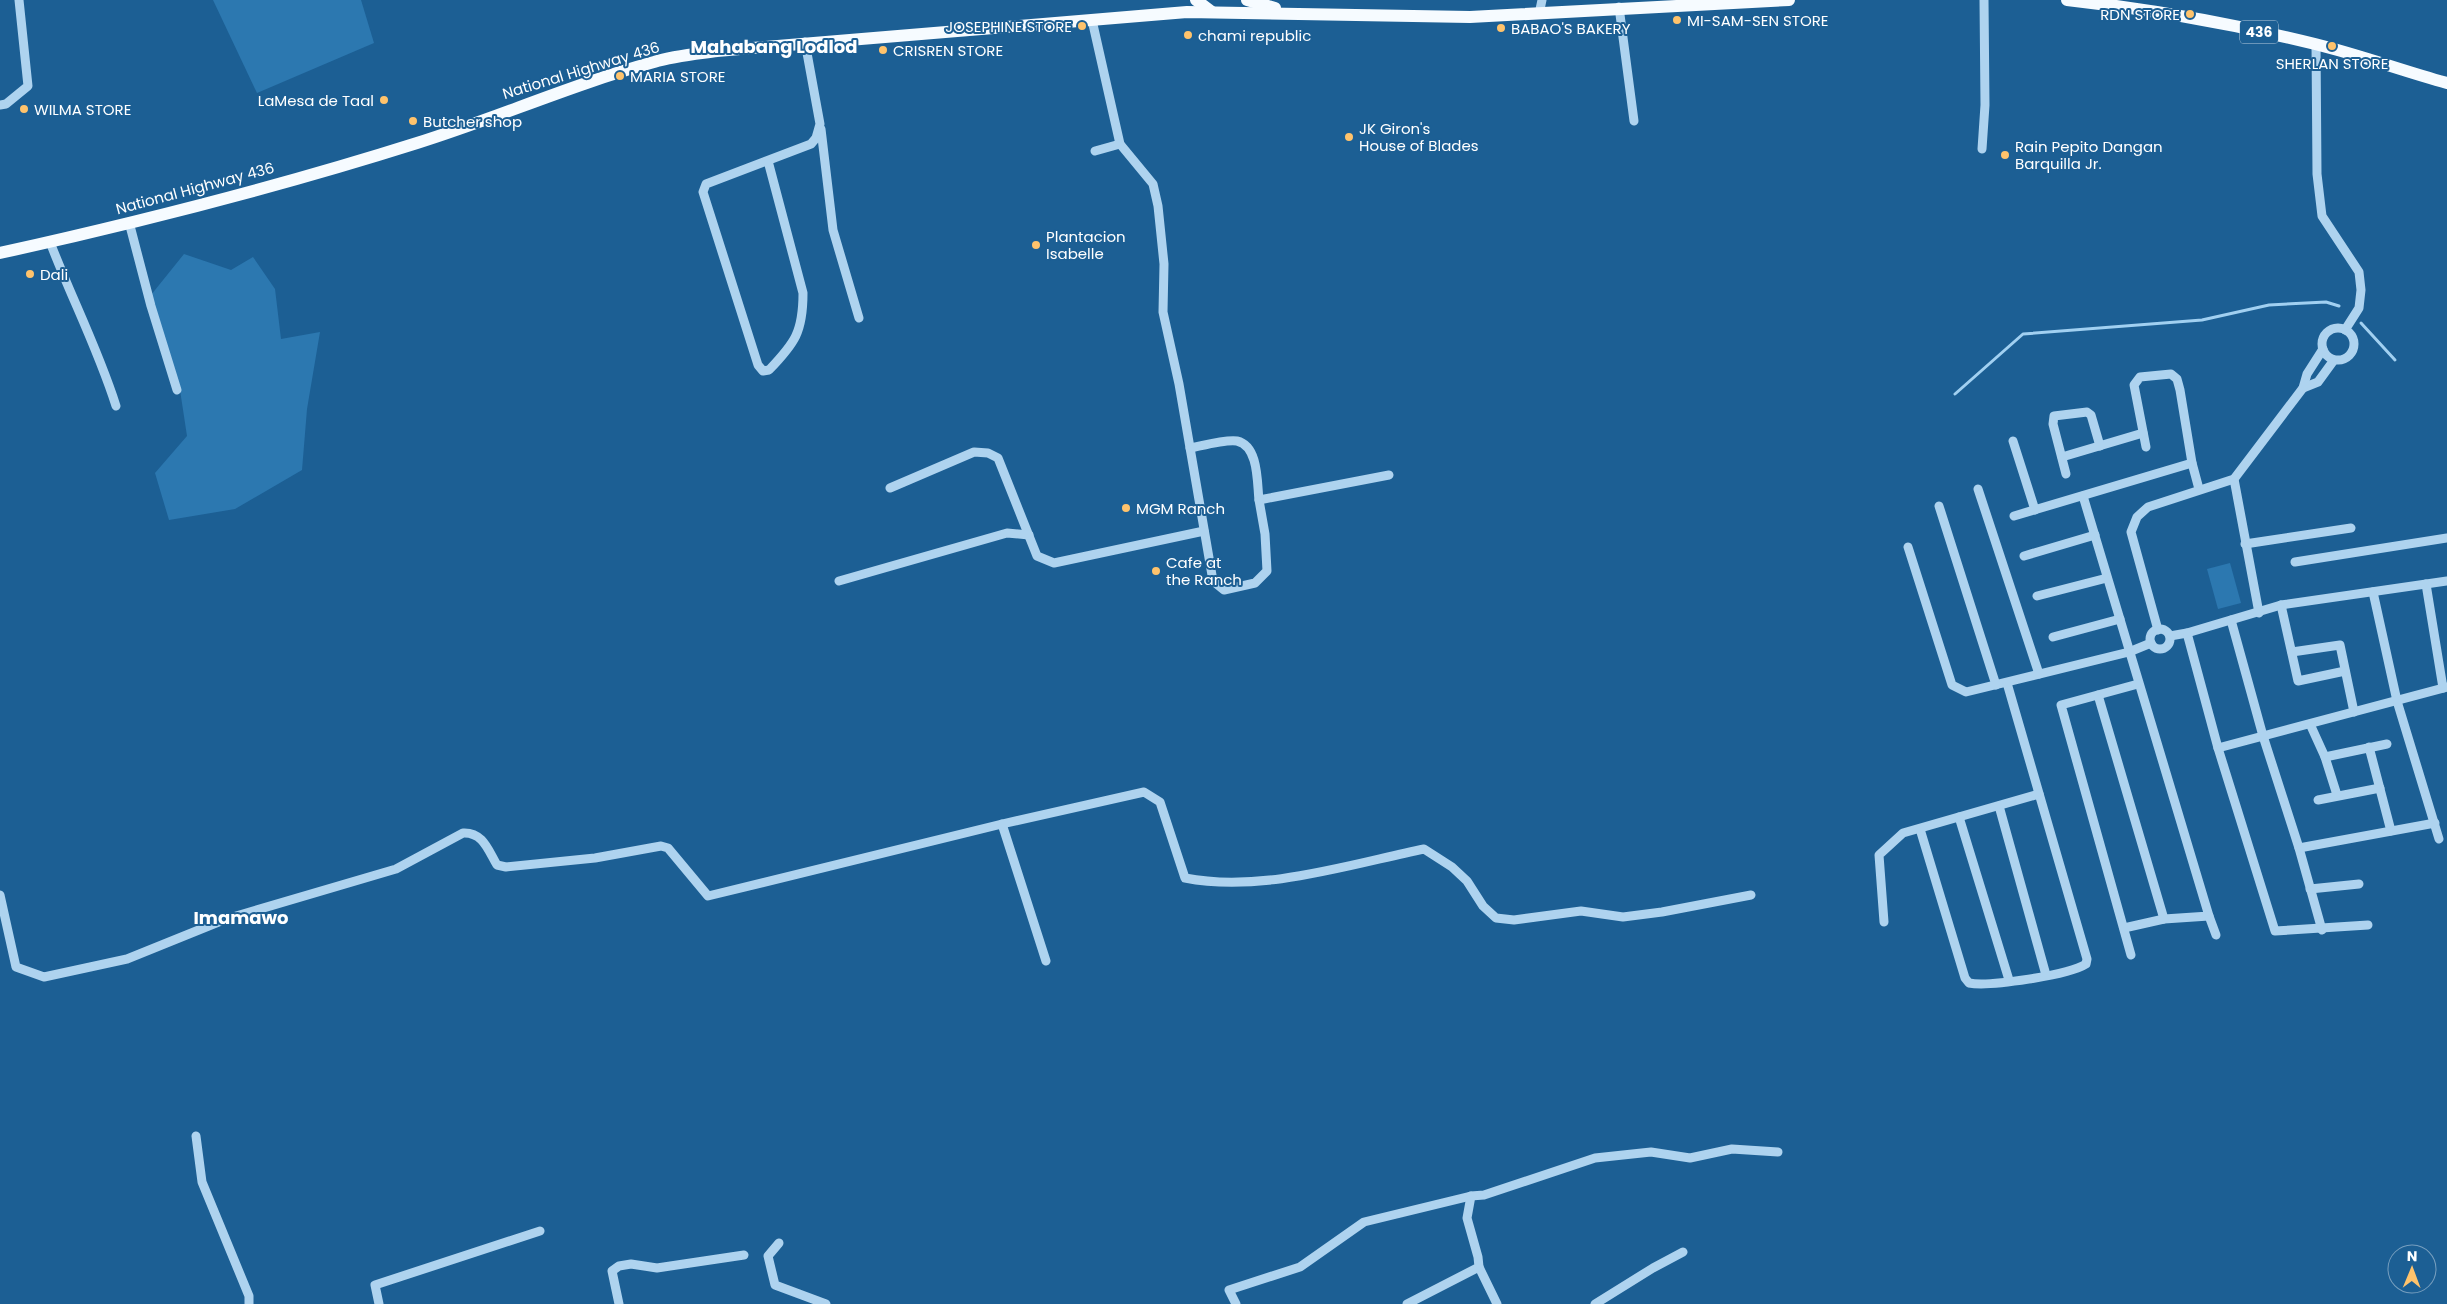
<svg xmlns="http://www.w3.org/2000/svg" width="2447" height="1304" font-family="Poppins,sans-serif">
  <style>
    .green { fill: #2c78b0 }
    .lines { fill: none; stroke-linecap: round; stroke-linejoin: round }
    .stream { stroke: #a1d0f1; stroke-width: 3 }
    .minor { stroke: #aed3ef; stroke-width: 9 }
    .major { stroke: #f6fbff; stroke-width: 12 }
    .poi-dot { fill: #ffc36c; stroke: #1c5f94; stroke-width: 2 }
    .labels { text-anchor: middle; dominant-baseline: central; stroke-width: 4; stroke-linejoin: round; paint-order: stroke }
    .shield { fill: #1c5f94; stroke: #bbcfdf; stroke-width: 1 }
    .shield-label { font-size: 14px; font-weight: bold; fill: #fff }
    .poi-label { font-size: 15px; fill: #fff; stroke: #1c5f94; text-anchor: start }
    .street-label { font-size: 15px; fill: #fff; stroke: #1c5f94 }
    .quarter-label { font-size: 18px; font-weight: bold; fill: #fff; stroke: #1c5f94 }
  </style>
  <rect width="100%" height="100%" fill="#1c5f94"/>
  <g class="green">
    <polygon points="213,0 361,0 374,43 257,93"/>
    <polygon points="184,254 231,270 253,257 275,289 281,339 320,332 307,409 302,470 235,509 169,520 155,473 187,436 180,390 151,295"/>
    <polygon points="2230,563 2241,603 2218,609 2207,569"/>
  </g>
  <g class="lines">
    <g class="stream">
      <polyline points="2361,323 2395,360"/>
      <polyline points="1955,394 2023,334 2202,320 2269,305 2326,302 2339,306"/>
    </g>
    <g class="minor">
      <polyline points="1619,7 1634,121"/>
      <polyline points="1539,14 1542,0"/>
      <polyline points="1092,20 1120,144 1153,184 1158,206 1164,264 1163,312 1179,384 1213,581 1224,590 1255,583 1267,571 1265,534 1259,500 1389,475"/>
      <polyline points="2316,44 2317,174 2322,216 2359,272 2361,290 2359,308 2345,330"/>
      <polyline points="0,105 6,104 28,86 19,0"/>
      <polyline points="821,129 833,230 859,318"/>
      <polyline points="1982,149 1985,105 1984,0"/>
      <polyline points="1095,151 1120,144"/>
      <path d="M768,161L803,293C803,332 795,343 769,370L763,371L758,365L703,192L706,184L811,144L816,138L820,124L805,42"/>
      <polyline points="129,222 151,306 177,390"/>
      <path d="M50,242C71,297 98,349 116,406"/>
      <circle cx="2338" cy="344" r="16"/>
      <polyline points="2303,388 2318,382 2334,360"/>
      <polyline points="2013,441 2035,510"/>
      <polyline points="2146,447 2134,385 2140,377 2171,374 2177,379 2180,390 2192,463 2199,489"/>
      <path d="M1190,448C1201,446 1226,439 1237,441C1259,446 1257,483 1259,500"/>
      <polyline points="2062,457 2143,433"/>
      <polyline points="2066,474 2053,424 2054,416 2087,412 2091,415 2100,446"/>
      <polyline points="2234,479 2259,613"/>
      <polyline points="890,488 974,452 988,453 998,458 1037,556 1054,563 1204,531"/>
      <polyline points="1978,489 2039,674"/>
      <polyline points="2083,496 2209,916 2164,919 2124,928"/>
      <polyline points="1939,506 1996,685"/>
      <polyline points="2014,516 2192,463"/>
      <polyline points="2245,544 2351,528"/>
      <polyline points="1908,547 1952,685 1966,692 2129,652 2151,643"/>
      <polyline points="2024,556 2095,535"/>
      <polyline points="2295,562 2447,538"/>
      <polyline points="839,581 1007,533 1029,535"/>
      <polyline points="2426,584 2443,688"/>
      <polyline points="2373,592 2397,701 2439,839"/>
      <polyline points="2037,596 2107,578"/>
      <polyline points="2281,605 2298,681 2345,671"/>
      <polyline points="2231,620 2263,736 2299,848 2322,930"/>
      <circle cx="2160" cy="639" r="10"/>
      <polyline points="2158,630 2131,532 2137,517 2148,507 2234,479 2303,388 2307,374 2323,349"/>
      <polyline points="2187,633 2218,748 2275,931 2368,925"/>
      <polyline points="2170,636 2187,633 2281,605 2447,581"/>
      <polyline points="2053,637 2120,619"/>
      <polyline points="2292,652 2340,645 2354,712"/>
      <polyline points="2098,695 2164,919"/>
      <polyline points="2310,724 2325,757 2337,795"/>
      <polyline points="2369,747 2391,831"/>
      <polyline points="2218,748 2447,687"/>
      <polyline points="2325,757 2387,744"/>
      <polyline points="2318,800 2380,788"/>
      <polyline points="1999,806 2046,975"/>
      <polyline points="1959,817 2009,980"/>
      <polyline points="1002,824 1046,961"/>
      <path d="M1920,829L1965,978L1969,983C1989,987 2069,975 2086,964L2087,959L2007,683"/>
      <polyline points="2299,848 2435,823"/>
      <polyline points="2310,889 2359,884"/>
      <path d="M0,895L16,967L44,977L127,959L226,919L396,869L463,833C483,832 488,850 497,865L506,867L595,858L661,846L668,848L708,896L1002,824L1144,792L1160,802L1185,878C1261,893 1348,865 1424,849L1452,867L1467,881L1483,906L1496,918L1514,920L1581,911L1623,917L1662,912L1751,895"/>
      <polyline points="2209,916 2216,935"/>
      <polyline points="1884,922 1879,855 1903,833 2039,794"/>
      <polyline points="2131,955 2061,705 2138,684"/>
      <polyline points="196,1136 202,1182 249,1296 249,1304"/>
      <polyline points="779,1243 768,1256 775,1285 826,1304"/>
      <polyline points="1479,1267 1497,1304"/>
      <polyline points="379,1304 375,1285 540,1231"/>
      <polyline points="619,1304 612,1271 619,1266 631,1264 657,1268 744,1255"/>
      <polyline points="1236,1304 1229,1290 1300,1267 1364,1222 1471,1196"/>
      <polyline points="1407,1304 1479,1267 1478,1257 1467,1218 1471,1196 1484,1195 1595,1158 1651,1152 1690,1158 1732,1149 1778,1152"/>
      <polyline points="1595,1304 1653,1268 1683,1252"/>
    </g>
    <g class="major">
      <polyline points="1196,0 1212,12"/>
      <polyline points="1247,0 1275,8"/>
      <path d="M2067,0C2151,9 2234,24 2315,44C2360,55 2403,71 2447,83"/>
      <path d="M0,253C140,222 281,186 417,143C497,118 573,84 654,62C674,56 696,54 717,51L1187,12L1470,17L1789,0"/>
    </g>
  </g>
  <g class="poi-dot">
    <circle cx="2190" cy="14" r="5"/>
    <circle cx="1677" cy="20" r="5"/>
    <circle cx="1082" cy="26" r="5"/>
    <circle cx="1501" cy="28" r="5"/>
    <circle cx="1188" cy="35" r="5"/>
    <circle cx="2332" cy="46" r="5"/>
    <circle cx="883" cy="50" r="5"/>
    <circle cx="620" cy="76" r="5"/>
    <circle cx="384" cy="100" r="5"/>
    <circle cx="24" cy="109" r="5"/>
    <circle cx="413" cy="121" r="5"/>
    <circle cx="1349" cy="137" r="5"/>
    <circle cx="2005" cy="155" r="5"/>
    <circle cx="1036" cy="245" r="5"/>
    <circle cx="30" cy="274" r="5"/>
    <circle cx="1126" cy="508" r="5"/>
    <circle cx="1156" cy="571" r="5"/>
  </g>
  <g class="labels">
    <rect class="shield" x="2240" y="20.5" width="38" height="23" rx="4"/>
    <g class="shield-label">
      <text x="2259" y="32">436</text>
    </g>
    <g class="poi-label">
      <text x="2180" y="14" text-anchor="end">RDN STORE</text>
      <text x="1687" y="20">MI-SAM-SEN STORE</text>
      <text x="1072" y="26" text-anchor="end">JOSEPHINE STORE</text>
      <text x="1511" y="28">BABAO'S BAKERY</text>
      <text x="1198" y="35">chami republic</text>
      <text x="893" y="50">CRISREN STORE</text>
      <text x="2332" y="63" text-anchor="middle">SHERLAN STORE</text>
      <text x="630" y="76">MARIA STORE</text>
      <text x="374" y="100" text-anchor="end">LaMesa de Taal</text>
      <text x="34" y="109">WILMA STORE</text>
      <text x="423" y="121">Butcher shop</text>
      <text x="1359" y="128">JK Giron's<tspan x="1359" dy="17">House of Blades</tspan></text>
      <text x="2015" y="146">Rain Pepito Dangan<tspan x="2015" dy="17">Barquilla Jr.</tspan></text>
      <text x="1046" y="236">Plantacion<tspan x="1046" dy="17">Isabelle</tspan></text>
      <text x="40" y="274">Dali</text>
      <text x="1136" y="508">MGM Ranch</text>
      <text x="1166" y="562">Cafe at<tspan x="1166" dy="17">the Ranch</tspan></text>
    </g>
    <g class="street-label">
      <text transform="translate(581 70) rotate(-17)">National Highway 436</text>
      <text transform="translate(195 188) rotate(-15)">National Highway 436</text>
    </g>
    <g class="quarter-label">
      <text x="774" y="46">Mahabang Lodlod</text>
      <text x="241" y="917">Imamawo</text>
    </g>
  </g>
  <g transform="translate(2412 1269) rotate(1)"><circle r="24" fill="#1c5f94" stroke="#779fbf"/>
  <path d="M0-4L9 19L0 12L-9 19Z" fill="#ffc36c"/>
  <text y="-8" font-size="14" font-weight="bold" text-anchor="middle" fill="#ffffff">N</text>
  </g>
</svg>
